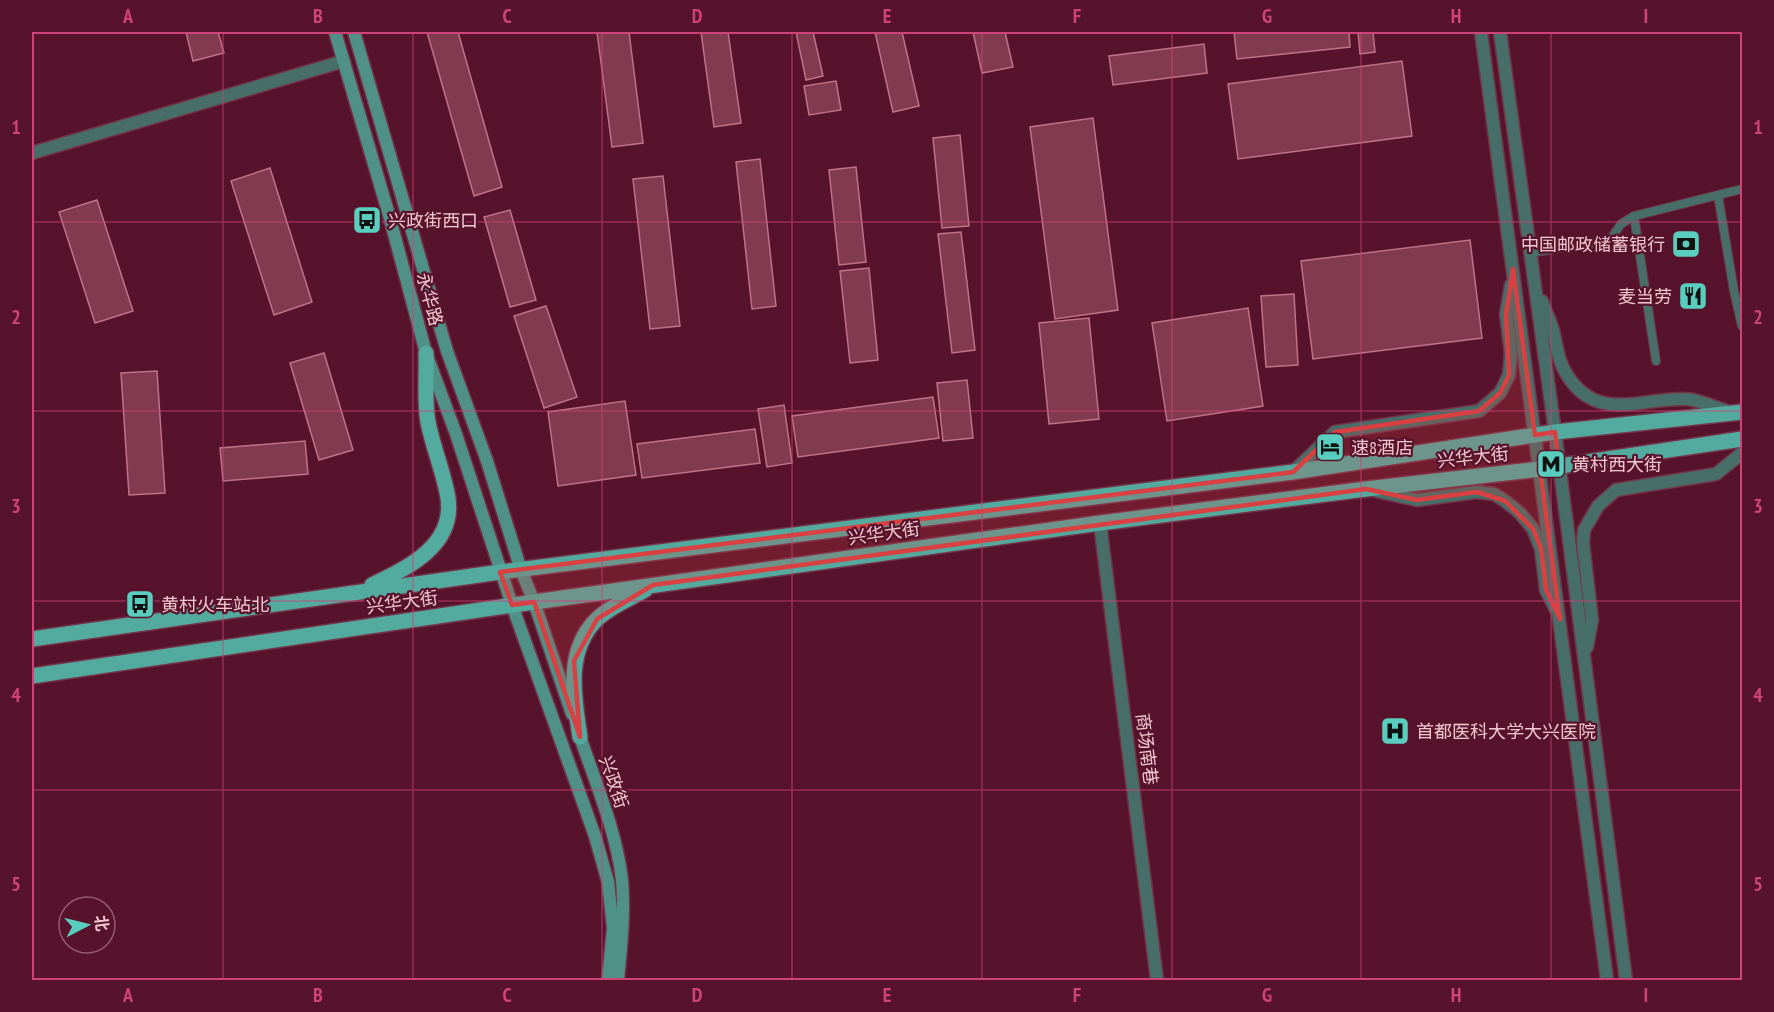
<svg xmlns="http://www.w3.org/2000/svg" width="1774" height="1012" font-family="'PT Sans Narrow','Noto Sans SC',sans-serif">
  <style>
    .building { fill: #813a4f; stroke: #c07286; stroke-width: 1.5 }
    .lines { fill: none; stroke-linecap: round; stroke-linejoin: round }
    .service-casing { stroke: #733349; stroke-width: 10 }
    .minor-casing { stroke: #733349; stroke-width: 15 }
    .tertiary-casing { stroke: #733349; stroke-width: 15 }
    .secondary-casing { stroke: #733349; stroke-width: 15 }
    .primary-casing { stroke: #733349; stroke-width: 18 }
    .service { stroke: #476e68; stroke-width: 8 }
    .minor { stroke: #476e68; stroke-width: 12 }
    .tertiary { stroke: #476e68; stroke-width: 12 }
    .secondary { stroke: #4f9087; stroke-width: 12 }
    .primary { stroke: #53aa9e; stroke-width: 15 }
    .marked { fill: #da4041; fill-opacity: 0.2; stroke: #da4041; stroke-width: 4.5; stroke-linejoin: round }
    .grid { fill: none; stroke: #ce4478; stroke-width: 1.5; stroke-opacity: 0.55 }
    .labels { text-anchor: middle; dominant-baseline: central; stroke-width: 4.5; stroke-linejoin: round; paint-order: stroke }
    .poi-label { font-size: 18px; fill: #f2c7d0; stroke: #57132b; text-anchor: start }
    .street-label { font-size: 18px; fill: #f2c7d0; stroke: #57132b }
    .neatline { fill: none; stroke: #ce4478; stroke-width: 2 }
    .grid-label { font-size: 20px; text-anchor: middle; font-weight: bold; fill: #ce4478 }
  </style>
  <rect width="100%" height="100%" fill="#57132b"/>
  <g class="building">
    <polygon points="186,32 218,32 224,53 193,61"/>
    <polygon points="427,32 458,32 502,187 474,196"/>
    <polygon points="597,32 629,32 643,143 612,147"/>
    <polygon points="701,32 728,32 741,123 714,127"/>
    <polygon points="796,32 813,32 823,76 806,80"/>
    <polygon points="875,32 902,32 919,106 893,112"/>
    <polygon points="973,32 1005,32 1013,67 982,73"/>
    <polygon points="1234,32 1349,32 1350,47 1237,59"/>
    <polygon points="1358,32 1373,32 1375,52 1360,54"/>
    <polygon points="1204,44 1207,73 1113,85 1109,56"/>
    <polygon points="1402,61 1412,136 1238,159 1228,84"/>
    <polygon points="836,81 841,110 809,115 804,86"/>
    <polygon points="1093,118 1118,310 1055,319 1030,127"/>
    <polygon points="960,135 969,226 942,228 933,138"/>
    <polygon points="760,159 776,306 752,309 736,162"/>
    <polygon points="856,167 866,262 839,265 829,170"/>
    <polygon points="270,168 312,302 274,315 231,181"/>
    <polygon points="663,176 680,326 650,329 633,179"/>
    <polygon points="97,200 133,311 95,323 59,212"/>
    <polygon points="510,210 536,300 510,307 484,217"/>
    <polygon points="961,232 975,350 952,353 938,234"/>
    <polygon points="1470,240 1482,338 1313,359 1301,261"/>
    <polygon points="869,268 878,360 850,363 840,271"/>
    <polygon points="1294,294 1298,365 1266,367 1261,296"/>
    <polygon points="546,306 577,397 544,408 514,316"/>
    <polygon points="1248,308 1263,406 1167,421 1152,323"/>
    <polygon points="1089,318 1099,419 1049,424 1039,323"/>
    <polygon points="324,353 353,450 319,460 290,363"/>
    <polygon points="157,371 165,493 129,495 121,373"/>
    <polygon points="967,380 973,438 943,441 937,383"/>
    <polygon points="933,397 939,438 798,457 792,416"/>
    <polygon points="625,401 636,475 558,486 548,412"/>
    <polygon points="784,405 792,463 767,467 758,409"/>
    <polygon points="755,429 760,463 642,478 637,444"/>
    <polygon points="305,441 308,474 223,481 220,448"/>
  </g>
  <g class="lines">
    <g class="service-casing">
      <g id="service">
        <polyline points="1742,189 1718,195 1734,291 1742,326"/>
        <polyline points="1634,216 1656,361"/>
        <polyline points="1530,253 1610,240 1621,224 1634,216 1718,195"/>
      </g>
    </g>
    <g class="minor-casing">
      <g id="minor">
        <polyline points="32,153 344,61"/>
        <polyline points="1100,523 1157,980"/>
      </g>
    </g>
    <g class="tertiary-casing">
      <g id="tertiary">
        <polyline points="1481,32 1607,980"/>
        <polyline points="1500,32 1555,432 1626,980"/>
        <path d="M1542,301C1545,310 1549,318 1552,327C1557,343 1557,360 1567,375C1597,423 1640,398 1685,399C1699,399 1716,408 1729,412"/>
        <polyline points="1293,472 1335,432 1479,411 1500,393 1509,375 1511,353 1506,314 1511,285"/>
        <polyline points="1376,491 1417,500 1477,492 1494,494 1505,501 1520,513 1533,529 1541,549 1546,590 1555,608"/>
        <polyline points="1587,647 1592,620 1583,543 1584,530 1598,506 1616,490 1716,474 1742,453"/>
      </g>
    </g>
    <g class="secondary-casing">
      <g id="secondary">
        <polyline points="335,32 389,215 426,353 456,434 512,605 595,836 608,882 613,928 608,980"/>
        <polyline points="354,32 447,351 487,461 521,570 534,602 572,714"/>
        <path d="M578,731C594,779 616,829 622,880C625,914 621,947 618,980"/>
      </g>
    </g>
    <g class="primary-casing">
      <g id="primary">
        <path d="M372,585C407,568 455,546 448,498C444,473 433,448 428,422C424,401 427,375 426,353"/>
        <polyline points="32,639 500,572 1293,472 1555,432 1742,412"/>
        <polyline points="32,676 534,602 1100,523 1366,489 1540,469 1742,439"/>
        <path d="M580,737C574,697 565,652 596,620C609,607 629,599 645,590"/>
      </g>
    </g>
    <use href="#service" class="service"/>
    <use href="#minor" class="minor"/>
    <use href="#tertiary" class="tertiary"/>
    <use href="#secondary" class="secondary"/>
    <use href="#primary" class="primary"/>
  </g>
  <path class="marked" d="M1513,269L1535,435L1555,432L1559,466L1540,469L1560,619L1546,590L1541,549L1533,529L1505,501L1477,492L1417,500L1366,489L653,585L597,619L574,661L580,737L534,602L512,605L500,572L1293,472L1335,432L1479,411L1500,393L1509,375L1506,314Z"/>
  <path class="grid" d="M223,32V980M413,32V980M602,32V980M792,32V980M982,32V980M1172,32V980M1361,32V980M1551,32V980M32,222H1742M32,411H1742M32,601H1742M32,790H1742"/>
  <defs>
    <g id="bus-square" transform="scale(1.5)"><rect x="-9" y="-9" width="18" height="18" rx="4" fill="#59cebf" stroke="#57132b"/><path d="M-5-6H5V4H4V6H2V4H-2V6H-4V4H-5ZM-3.5-4V0h7V-4ZM-3.5 1.2v1.5H-2V1.2ZM2 1.2v1.5H3.5V1.2Z" fill="#111"/></g>
    <g id="bank-square" transform="scale(1.5)"><rect x="-9" y="-9" width="18" height="18" rx="4" fill="#59cebf" stroke="#57132b"/><path d="M-6-4H6V4H-6ZM0-2.3a2.3 2.3 0 1 0 0 4.6a2.3 2.3 0 1 0 0-4.6Z" fill="#111"/></g>
    <g id="restaurant-square" transform="scale(1.5)"><rect x="-9" y="-9" width="18" height="18" rx="4" fill="#59cebf" stroke="#57132b"/><path d="M-5-6h1v4h1v-4h1v4h1v-4h1v5L-1.5 .5V6h-2V.5L-5-1ZM5-6V6H3V1.5H1.5Q1.5-4 5-6Z" fill="#111"/></g>
    <g id="hotel-square" transform="scale(1.5)"><rect x="-9" y="-9" width="18" height="18" rx="4" fill="#59cebf" stroke="#57132b"/><path d="M-6-4.5h1.5V1H6V5H4.5V3h-9V5H-6ZM-4 0a1.8 1.8 0 1 1 3.6 0ZM.5 0V-2.5h3Q6-2.5 6 0Z" fill="#111"/></g>
    <g id="metro-square" transform="scale(1.5)"><rect x="-9" y="-9" width="18" height="18" rx="4" fill="#59cebf" stroke="#57132b"/><path d="M-5.5 5V-5H-3L0 0L3-5H5.5V5H3V-.5L0 4L-3-.5V5Z" fill="#111"/></g>
    <g id="hospital-square" transform="scale(1.5)"><rect x="-9" y="-9" width="18" height="18" rx="4" fill="#59cebf" stroke="#57132b"/><path d="M-5-5h3v3.5h4V-5h3V5h-3V1.5h-4V5h-3Z" fill="#111"/></g>
  </defs>
  <g fill-rule="evenodd">
    <use href="#bus-square" x="367" y="220"/>
    <use href="#bank-square" x="1686" y="244"/>
    <use href="#restaurant-square" x="1693" y="296"/>
    <use href="#hotel-square" x="1330" y="447"/>
    <use href="#metro-square" x="1551" y="464"/>
    <use href="#bus-square" x="140" y="604"/>
    <use href="#hospital-square" x="1395" y="731"/>
  </g>
  <g class="labels">
    <g class="poi-label">
      <text x="388" y="220">兴政街西口</text>
      <text x="1665" y="244" text-anchor="end">中国邮政储蓄银行</text>
      <text x="1672" y="296" text-anchor="end">麦当劳</text>
      <text x="1351" y="447">速8酒店</text>
      <text x="1572" y="464">黄村西大街</text>
      <text x="161" y="604">黄村火车站北</text>
      <text x="1416" y="731">首都医科大学大兴医院</text>
    </g>
    <g class="street-label">
      <text transform="translate(430 299) rotate(75)">永华路</text>
      <text transform="translate(1473 457) rotate(-6)">兴华大街</text>
      <text transform="translate(884 533) rotate(-8)">兴华大街</text>
      <text transform="translate(402 602) rotate(-8)">兴华大街</text>
      <text transform="translate(1147 749) rotate(83)">商场南巷</text>
      <text transform="translate(614 782) rotate(71)">兴政街</text>
    </g>
  </g>
  <rect width="1774" height="1012" fill="none" stroke="#57132b" stroke-width="66"/>
  <g transform="translate(87 925) rotate(83)"><circle r="28" fill="#57132b" stroke="#955b6d" stroke-width="1.5"/>
  <path d="M0-4.5L10 22L0 15L-10 22Z" fill="#59cebf"/>
  <text y="-9" font-size="16" font-weight="bold" text-anchor="middle" fill="#f2c7d0">北</text>
  </g>
  <rect x="33" y="33" width="1708" height="946" class="neatline"/>
  <g class="grid-label">
    <text x="128" y="23">A</text>
    <text x="318" y="23">B</text>
    <text x="507" y="23">C</text>
    <text x="697" y="23">D</text>
    <text x="887" y="23">E</text>
    <text x="1077" y="23">F</text>
    <text x="1267" y="23">G</text>
    <text x="1456" y="23">H</text>
    <text x="1646" y="23">I</text>
    <text x="16" y="134">1</text>
    <text x="1758" y="134">1</text>
    <text x="16" y="324">2</text>
    <text x="1758" y="324">2</text>
    <text x="16" y="513">3</text>
    <text x="1758" y="513">3</text>
    <text x="16" y="702">4</text>
    <text x="1758" y="702">4</text>
    <text x="16" y="891">5</text>
    <text x="1758" y="891">5</text>
    <text x="128" y="1002">A</text>
    <text x="318" y="1002">B</text>
    <text x="507" y="1002">C</text>
    <text x="697" y="1002">D</text>
    <text x="887" y="1002">E</text>
    <text x="1077" y="1002">F</text>
    <text x="1267" y="1002">G</text>
    <text x="1456" y="1002">H</text>
    <text x="1646" y="1002">I</text>
  </g>
</svg>
